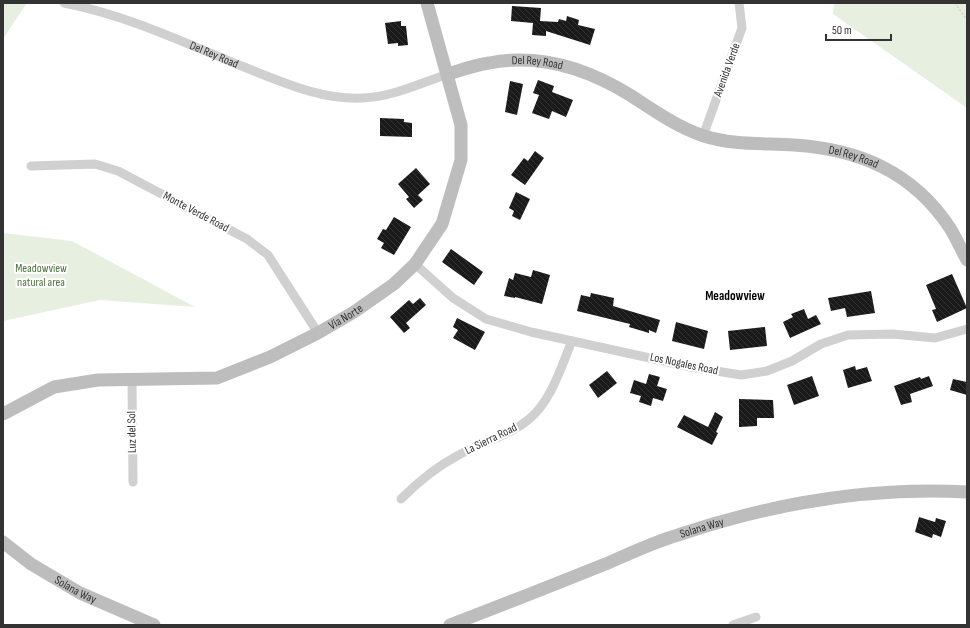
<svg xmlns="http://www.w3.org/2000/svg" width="970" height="628" font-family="'Sofia Sans Condensed',sans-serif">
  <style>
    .park { fill: #e7efe1 }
    .building { fill: url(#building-back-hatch) }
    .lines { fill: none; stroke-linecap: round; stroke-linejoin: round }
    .path { stroke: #d0d0d0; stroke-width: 1.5; stroke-dasharray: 2 2; stroke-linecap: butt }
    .street { stroke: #d0d0d0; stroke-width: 9 }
    .secondary { stroke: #bdbdbd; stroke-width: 13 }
    .labels { text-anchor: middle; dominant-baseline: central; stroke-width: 4; stroke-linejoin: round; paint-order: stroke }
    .street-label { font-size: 12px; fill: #333; stroke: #fff }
    .park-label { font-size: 12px; fill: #4f713d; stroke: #fff }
    .neighbourhood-label { font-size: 13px; font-weight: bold; fill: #000; stroke: #fff }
  </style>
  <defs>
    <pattern id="building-back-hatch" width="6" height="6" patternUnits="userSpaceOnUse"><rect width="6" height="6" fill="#1a1a1a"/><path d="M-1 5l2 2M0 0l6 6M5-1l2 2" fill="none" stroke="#333"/></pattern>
  </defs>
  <rect width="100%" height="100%" fill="#fff"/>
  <g class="park">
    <polygon points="3,3 27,3 3,39"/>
    <polygon points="834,3 967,3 967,108 833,14"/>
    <polygon points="3,233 72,241 195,307 100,300 3,321"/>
  </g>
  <g class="building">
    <polygon points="512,6 541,8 540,21 558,22 559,19 566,21 567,16 579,20 578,25 595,29 590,45 546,31 546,36 532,35 533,23 511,21"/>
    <polygon points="401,21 401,26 406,26 408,45 398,46 398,43 388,44 385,23"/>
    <polygon points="538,80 554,86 552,92 573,100 566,117 552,111 549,119 532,113 539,95 533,93"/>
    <polygon points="510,81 523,84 517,115 505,112"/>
    <polygon points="380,118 404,119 404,122 412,123 412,137 380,136"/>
    <polygon points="535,151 544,158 525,185 511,175 524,158 528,161"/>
    <polygon points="416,168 430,184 418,195 423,200 414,208 406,199 409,197 398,184"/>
    <polygon points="516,192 530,199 520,220 512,216 514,211 509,208"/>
    <polygon points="394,217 411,227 394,255 381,248 384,243 377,239 383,229 386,230"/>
    <polygon points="451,249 483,272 474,285 442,262"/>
    <polygon points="533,270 550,275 542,304 515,297 515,298 504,296 509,278 513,280 515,273 531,277"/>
    <polygon points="952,274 967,308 937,322 932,310 936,309 926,285"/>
    <polygon points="871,291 875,313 847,317 845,308 831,311 828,298"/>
    <polygon points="591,293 614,298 613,306 660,320 656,333 649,330 649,333 629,327 630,324 577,311 581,295 590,297"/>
    <polygon points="420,298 426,305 406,323 410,328 404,333 390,317 409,300 413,304"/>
    <polygon points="804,309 808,319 816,315 821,324 790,338 783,322 793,317 791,314"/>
    <polygon points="457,318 485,332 475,350 453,338 458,330 453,327"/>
    <polygon points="676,322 708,331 704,349 672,341"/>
    <polygon points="765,327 767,346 730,350 728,331"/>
    <polygon points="855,366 856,370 867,367 872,381 848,388 843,370"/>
    <polygon points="607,371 617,383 598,398 589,385"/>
    <polygon points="649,374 660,377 657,386 667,389 663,401 653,398 651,406 639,402 641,396 630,393 634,380 646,384"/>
    <polygon points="812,376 819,396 794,405 787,385"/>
    <polygon points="929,376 933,386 910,394 912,402 901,405 894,386 920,377 921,379"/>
    <polygon points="953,379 967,382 967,395 950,390"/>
    <polygon points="739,399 773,400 774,418 757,418 757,426 739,427"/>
    <polygon points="715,412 723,417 716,432 718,433 712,445 677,427 684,415 708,427"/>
    <polygon points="919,517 935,522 936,518 946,521 941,537 933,534 932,538 915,532"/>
  </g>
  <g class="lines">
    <polyline class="path" points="955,3 967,20"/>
    <g class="street">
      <path id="s1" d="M64,3C127,15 185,43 244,67C282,82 321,100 363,98C392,97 421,83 448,74"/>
      <polyline points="703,136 742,28 739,3"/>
      <polyline points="31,166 95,164 118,171 247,239 268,255 318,333"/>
      <polyline points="415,264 453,298 486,319 531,332 691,367 741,375 767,371 792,361 821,344 848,335 893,334 935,338 967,329"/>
      <polyline points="132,381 133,482"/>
      <path d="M401,499C418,482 436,467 457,456C479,443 507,437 528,420C551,402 561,367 572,341"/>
      <polyline points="733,625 756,617"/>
    </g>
    <g class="secondary">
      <path id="s2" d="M448,74C461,70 475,65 489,63C539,53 588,69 630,95C653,110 677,127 704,136C732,145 764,143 794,145C859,149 913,172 950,228C956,238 961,249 967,260"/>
      <path id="s3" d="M3,414L54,387L98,380L217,378L270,357L318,333L354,312L394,284L415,264L442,224L461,160V125L427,3"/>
      <path id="s4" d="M3,542L31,564L80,593L154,625"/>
      <path id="s5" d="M450,625C503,605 555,584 608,563C631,553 654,542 678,535C770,504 870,487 967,492"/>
    </g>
  </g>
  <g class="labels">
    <g class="street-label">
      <text stroke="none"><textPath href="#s1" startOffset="159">Del Rey Road</textPath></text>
      <text stroke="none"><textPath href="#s2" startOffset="91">Del Rey Road</textPath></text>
      <text transform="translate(727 70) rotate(-70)">Avenida Verde</text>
      <text stroke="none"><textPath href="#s2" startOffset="427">Del Rey Road</textPath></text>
      <text transform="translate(196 212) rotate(28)">Monte Verde Road</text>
      <text stroke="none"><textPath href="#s3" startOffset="364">Via Norte</textPath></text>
      <text transform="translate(684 364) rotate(12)">Los Nogales Road</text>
      <text transform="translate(132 432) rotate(-91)">Luz del Sol</text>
      <text transform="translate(491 439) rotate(-26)">La Sierra Road</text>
      <text stroke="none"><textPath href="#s5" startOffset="270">Solana Way</textPath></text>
      <text stroke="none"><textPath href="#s4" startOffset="87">Solana Way</textPath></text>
    </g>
    <g class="park-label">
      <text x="41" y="268">Meadowview<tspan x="41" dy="14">natural area</tspan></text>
    </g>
    <g class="neighbourhood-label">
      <text x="735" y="296">Meadowview</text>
    </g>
  </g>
  <rect width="970" height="628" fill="none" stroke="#333333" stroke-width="8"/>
  <path d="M826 34v6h65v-6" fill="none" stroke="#333333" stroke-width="2"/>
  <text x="832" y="34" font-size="12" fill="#333333" stroke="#ffffff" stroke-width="3" paint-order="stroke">50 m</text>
</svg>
